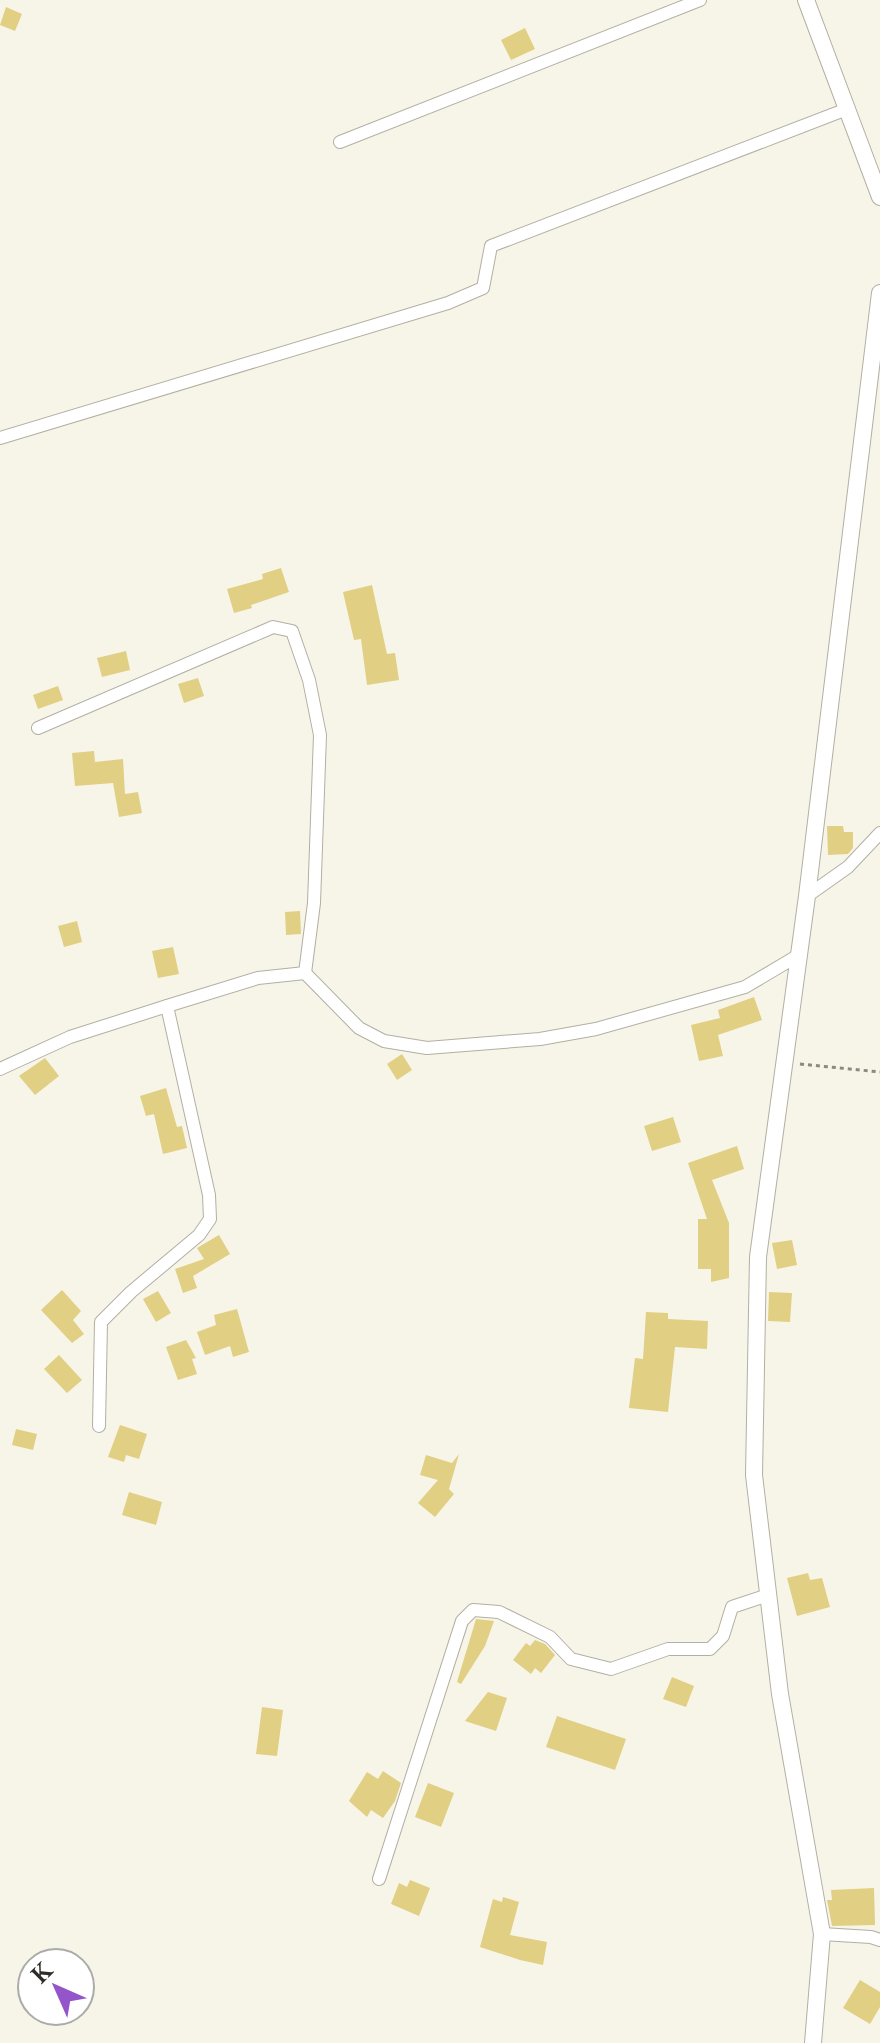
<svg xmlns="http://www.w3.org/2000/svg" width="880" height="2043" font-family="'Libre Baskerville',serif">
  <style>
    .building { fill: #e1cf83 }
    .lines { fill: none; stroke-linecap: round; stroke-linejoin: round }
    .minor-casing { stroke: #b2afa4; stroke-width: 14 }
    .tertiary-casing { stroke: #b2afa4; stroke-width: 18 }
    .path { stroke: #8b8a82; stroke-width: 3; stroke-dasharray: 4 4; stroke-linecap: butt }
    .minor { stroke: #fff; stroke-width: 12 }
    .tertiary { stroke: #fff; stroke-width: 16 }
  </style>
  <rect width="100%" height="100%" fill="#f7f5e8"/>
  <g class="building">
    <polygon points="6,7 22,14 15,31 0,25"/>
    <polygon points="525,28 535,49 511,60 501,40"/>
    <polygon points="281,568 289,592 251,605 252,608 234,613 227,589 263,579 262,574"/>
    <polygon points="372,585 387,654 395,653 399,680 367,685 361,639 354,640 343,592"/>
    <polygon points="126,651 130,670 102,677 97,658"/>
    <polygon points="198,678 204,696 184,703 178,684"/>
    <polygon points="58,686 63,700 38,709 33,695"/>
    <polygon points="94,751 95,762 123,759 125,794 138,792 142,813 119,817 113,783 75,786 72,753"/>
    <polygon points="827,826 843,826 844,832 853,832 853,848 848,854 828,855"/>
    <polygon points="300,911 301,934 286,935 285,912"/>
    <polygon points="77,921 82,942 64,947 58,926"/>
    <polygon points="173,947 179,974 158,978 152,951"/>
    <polygon points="754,997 762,1020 718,1035 723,1056 699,1061 691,1025 720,1018 718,1010"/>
    <polygon points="402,1054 412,1070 397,1080 387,1064"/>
    <polygon points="45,1058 59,1076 35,1095 19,1076"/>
    <polygon points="166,1088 177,1127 182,1126 187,1148 163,1154 154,1114 146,1116 140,1096"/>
    <polygon points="673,1117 681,1142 652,1151 644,1126"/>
    <polygon points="737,1146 744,1169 712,1180 729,1223 729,1278 711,1282 711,1269 698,1269 698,1219 707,1219 688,1163"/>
    <polygon points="219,1235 230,1254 193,1276 197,1288 183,1293 175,1269 204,1259 197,1248"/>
    <polygon points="792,1240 797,1265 777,1269 772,1243"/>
    <polygon points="62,1290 81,1311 73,1320 84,1334 72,1343 41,1310"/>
    <polygon points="158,1291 171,1313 156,1322 143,1299"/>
    <polygon points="769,1292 792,1293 790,1322 768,1321"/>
    <polygon points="237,1309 249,1352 233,1357 230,1346 205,1355 197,1332 216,1325 214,1315"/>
    <polygon points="646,1312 668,1313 668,1319 708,1321 707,1349 675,1347 668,1412 629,1408 635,1358 643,1359"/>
    <polygon points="186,1340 196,1358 192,1359 197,1374 178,1380 166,1347"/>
    <polygon points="59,1355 82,1380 67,1393 44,1369"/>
    <polygon points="120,1425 147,1434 139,1459 126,1455 124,1462 108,1457"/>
    <polygon points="16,1429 37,1434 33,1450 12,1445"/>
    <polygon points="459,1454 449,1489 454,1494 435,1517 418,1503 438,1480 420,1475 426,1455 452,1463"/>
    <polygon points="129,1492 162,1502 156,1525 122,1515"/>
    <polygon points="808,1573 810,1580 822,1578 830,1607 797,1616 787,1578"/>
    <polygon points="476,1619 494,1621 485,1646 461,1684 457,1682"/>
    <polygon points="535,1640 545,1644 555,1655 541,1673 535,1668 531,1674 513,1660 526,1643 530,1646"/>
    <polygon points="672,1677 694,1686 686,1707 663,1699"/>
    <polygon points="488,1692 507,1698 496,1731 465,1721"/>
    <polygon points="262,1707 283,1710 277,1756 256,1754"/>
    <polygon points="557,1716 626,1739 615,1770 546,1747"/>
    <polygon points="383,1771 401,1783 395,1801 383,1818 371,1810 367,1817 349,1801 367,1772 378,1779"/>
    <polygon points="428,1783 454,1793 441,1827 415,1817"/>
    <polygon points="410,1880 430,1888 419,1916 391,1904 399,1883 407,1887"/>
    <polygon points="874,1888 875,1925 832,1926 827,1900 832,1900 831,1890"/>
    <polygon points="503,1897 519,1902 510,1935 547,1942 543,1965 520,1960 480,1947 493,1899 502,1902"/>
    <polygon points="860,1980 880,1992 880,2007 870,2024 843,2008"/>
  </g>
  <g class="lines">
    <g class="minor-casing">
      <g id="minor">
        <polyline points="340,142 700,0"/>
        <polyline points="0,438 448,303 483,288 491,246 847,109"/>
        <polyline points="38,728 273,627 292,631 309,680 320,735 314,903 305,973"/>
        <polyline points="807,896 848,867 880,833"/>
        <polyline points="305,973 359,1028 384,1041 427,1048 540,1039 596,1029 745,987 799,955"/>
        <polyline points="0,1069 70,1037 167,1006 258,978 305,973"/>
        <polyline points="99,1426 101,1322 131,1292 199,1235 210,1219 209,1195 167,1006"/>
        <polyline points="379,1879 462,1621 473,1610 499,1612 550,1637 571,1659 611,1669 668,1649 710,1649 723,1636 732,1607 768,1595"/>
        <polyline points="822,1934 871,1937 880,1940"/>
      </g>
    </g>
    <g class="tertiary-casing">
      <g id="tertiary">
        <polyline points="806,0 880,197"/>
        <polyline points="813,2043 822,1934 780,1694 754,1475 758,1257 807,896 880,293"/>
      </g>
    </g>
    <polyline class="path" points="800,1064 880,1072"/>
    <use href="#minor" class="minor"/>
    <use href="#tertiary" class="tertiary"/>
  </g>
  <g transform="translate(56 1987) rotate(315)"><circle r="38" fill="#ffffff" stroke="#ababa9" stroke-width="2"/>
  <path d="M0-6L14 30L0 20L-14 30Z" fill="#9454ca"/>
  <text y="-12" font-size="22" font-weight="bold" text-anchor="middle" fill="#2d2c28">K</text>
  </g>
</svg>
